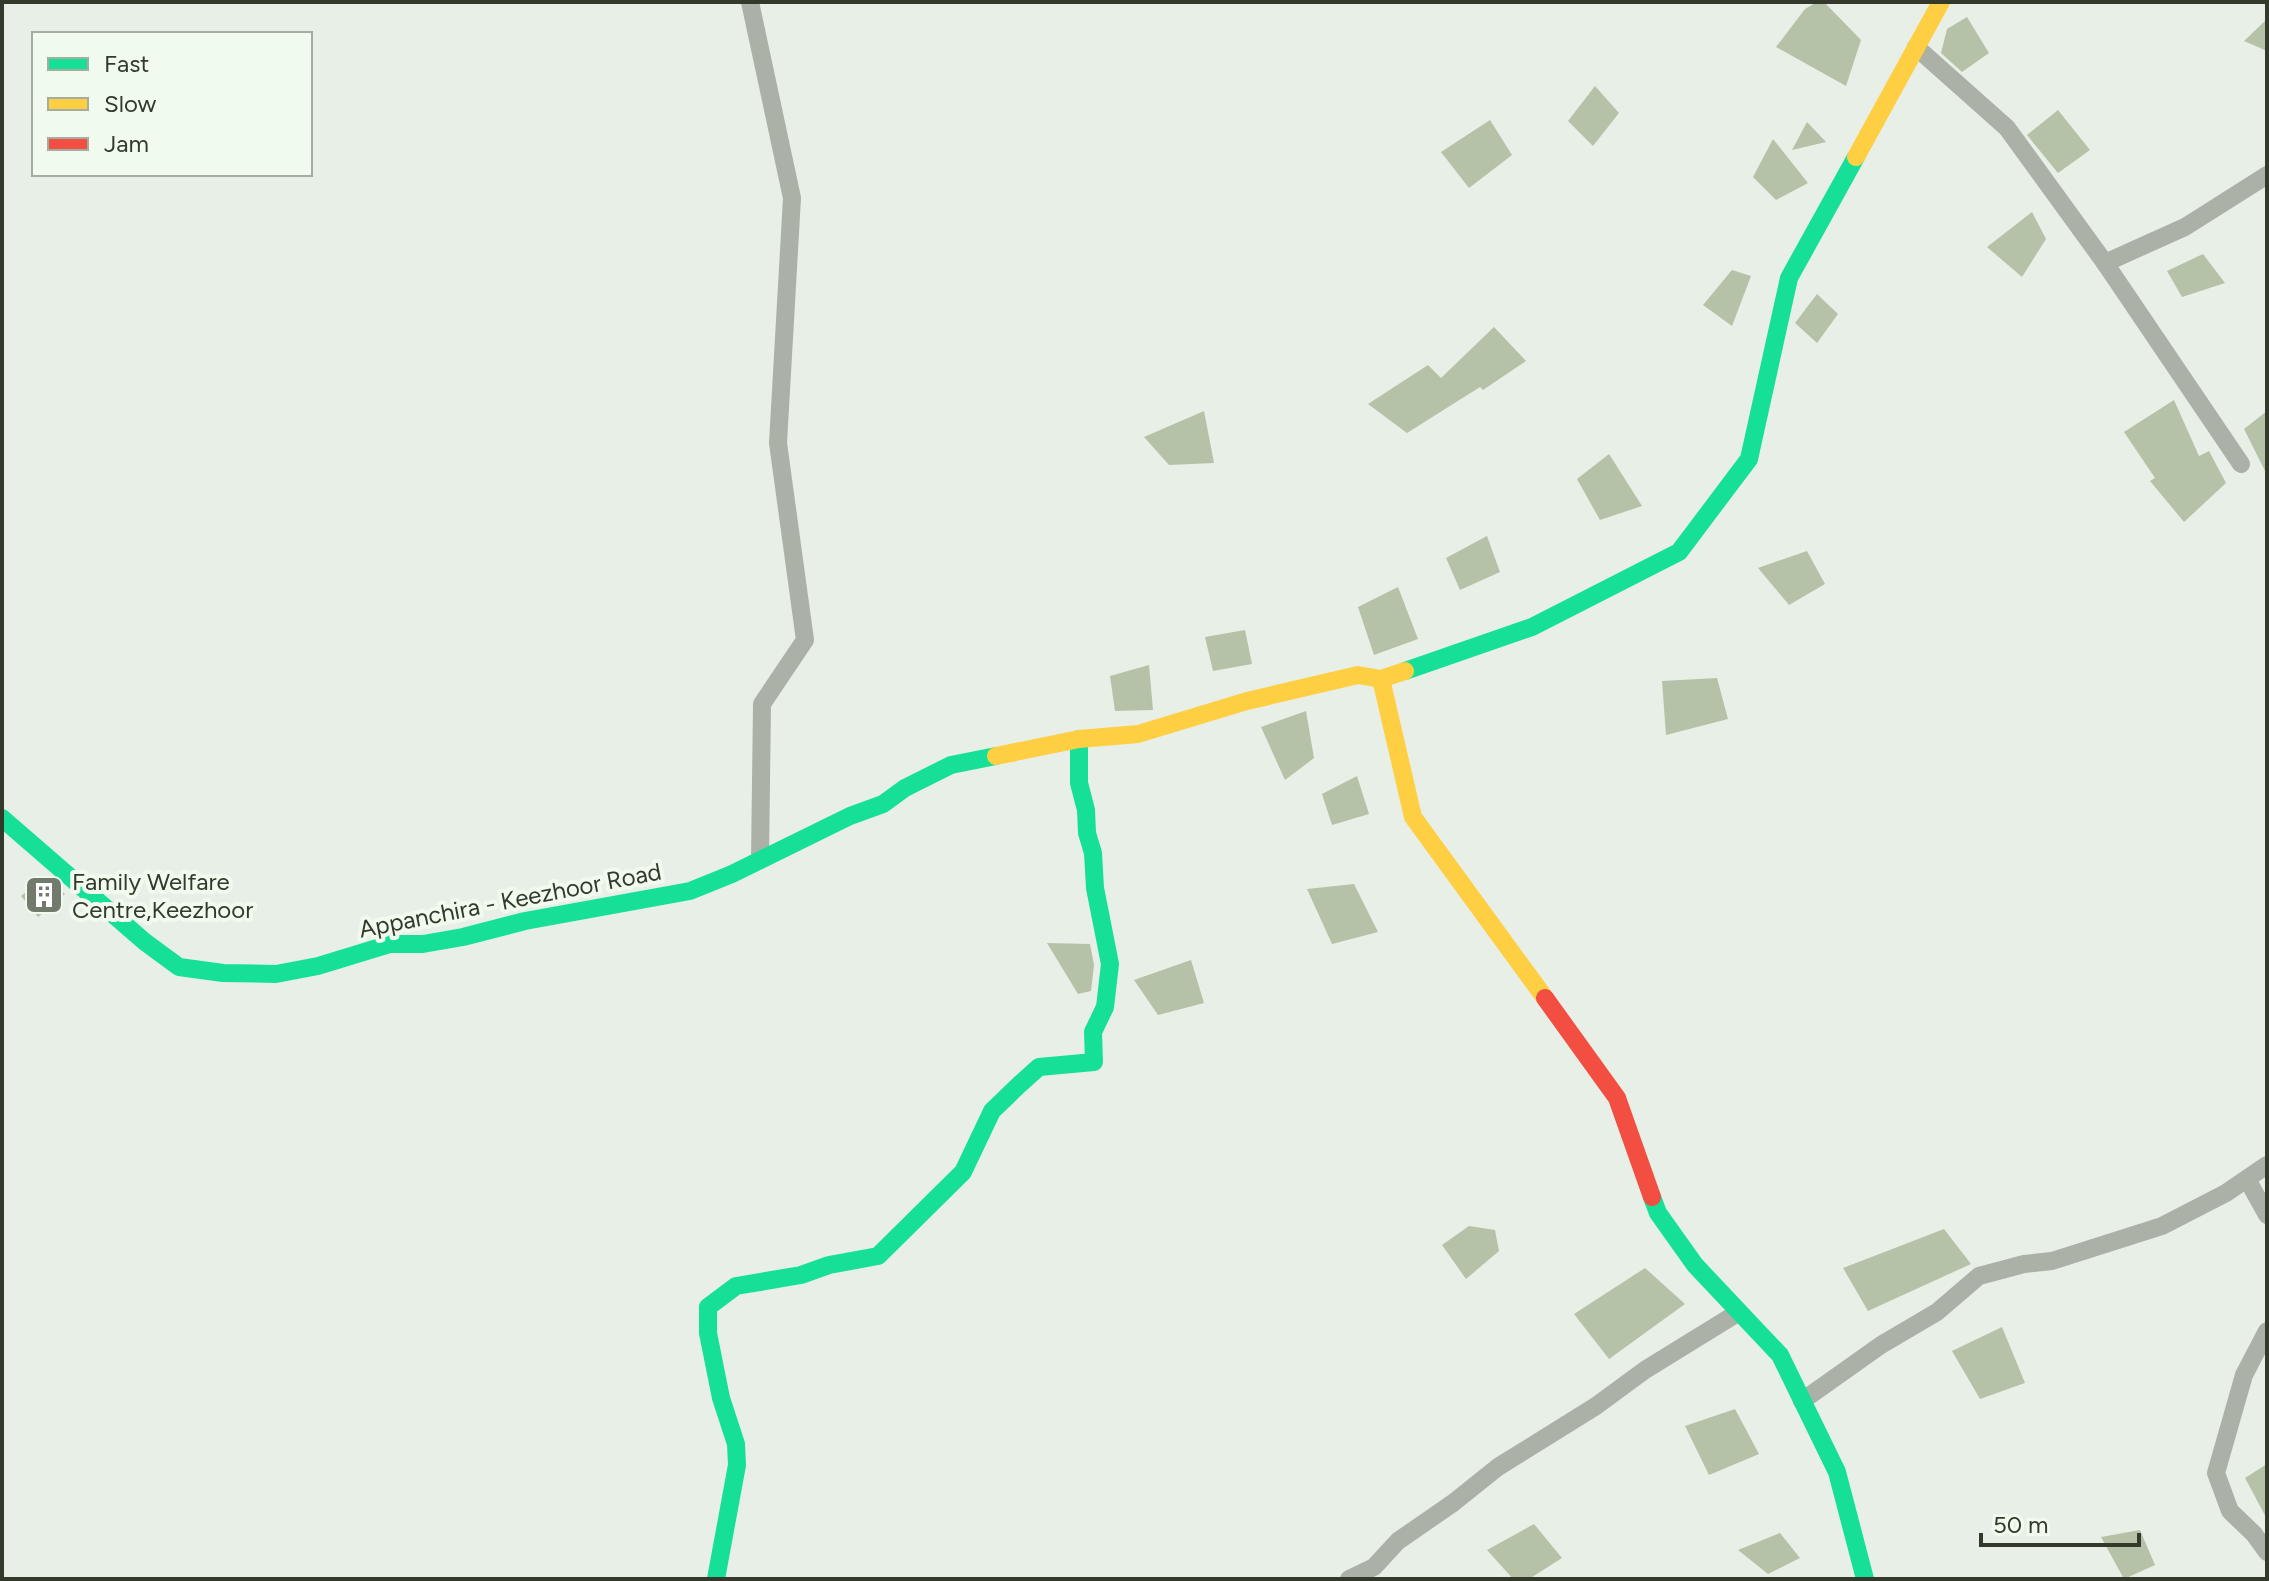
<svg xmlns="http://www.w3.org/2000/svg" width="2269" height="1581" font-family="Figtree,sans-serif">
<rect width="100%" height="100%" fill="#e8efe6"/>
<g fill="#b5c2a8">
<path d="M1817,2h7l37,38 -15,46 -70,-39 29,-38z"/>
<path d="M1967,17l22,36 -27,19 -21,-19 6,-24z"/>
<path d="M2267,19v32l-23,-10z"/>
<path d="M1595,86l24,27 -26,33 -25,-25z"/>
<path d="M2058,110l32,40 -32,23 -31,-38z"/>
<path d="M1490,120l22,35 -43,33 -28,-36z"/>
<path d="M1807,122l19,20 -34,8z"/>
<path d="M1773,139l35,44 -32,17 -23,-23z"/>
<path d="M2032,212l14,27 -24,38 -35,-30z"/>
<path d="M2203,254l22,29 -43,14 -15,-26z"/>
<path d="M1732,270l19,6 -19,50 -29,-21z"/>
<path d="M1817,294l21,20 -21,29 -22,-20z"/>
<path d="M1494,327l32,34 -43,29 -3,-3 -73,46 -39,-29 60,-39 13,13z"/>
<path d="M2174,400l25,56 10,-5 17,32 -42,39 -34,-41 5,-3 -31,-46z"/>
<path d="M1204,411l10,52 -45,2 -25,-28z"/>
<path d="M2267,411v64l-23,-46z"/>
<path d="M1609,454l33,52 -42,14 -23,-41z"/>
<path d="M1487,536l13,36 -40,18 -14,-32z"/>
<path d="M1807,551l18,33 -36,21 -31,-37z"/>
<path d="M1398,587l20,52 -44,16 -16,-48z"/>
<path d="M1245,630l7,34 -39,7 -8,-34z"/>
<path d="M1149,665l4,45 -38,1 -5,-35z"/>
<path d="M1717,678l11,41 -62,16 -4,-54z"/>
<path d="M1306,711l8,47 -29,22 -24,-53z"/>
<path d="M1357,776l12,38 -37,11 -10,-31z"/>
<path d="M45,876l20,18 -27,23 -17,-21z"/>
<path d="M1354,884l24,48 -46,12 -25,-55z"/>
<path d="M1047,943l43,1 4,21 -3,26 -13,3z"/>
<path d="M1191,960l13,43 -46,12 -24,-35z"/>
<path d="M1469,1226l26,4 4,21 -33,28 -24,-34z"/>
<path d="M1944,1229l27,35 -103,47 -25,-43z"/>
<path d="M1645,1268l40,36 -76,55 -35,-45z"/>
<path d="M2002,1327l23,56 -45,16 -28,-48z"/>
<path d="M1735,1409l24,45 -50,21 -24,-49z"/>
<path d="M2267,1464v55l-22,-41z"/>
<path d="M1534,1524l28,34 -33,21h-16l-26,-29z"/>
<path d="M2140,1530l15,35 -31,14 -23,-42z"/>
<path d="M1780,1533l20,25 -32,16 -30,-24z"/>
</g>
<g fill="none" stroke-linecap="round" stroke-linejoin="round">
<g stroke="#abb1a7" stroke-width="18">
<path d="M750,2l42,196 -14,245 27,197 -43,64 -2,156"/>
<path d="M1916,47l91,81 98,135 136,201"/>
<path d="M2105,263l80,-36 82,-52"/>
<path d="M2247,1179l20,36"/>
<path d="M2267,1331l-23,44 -28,98 14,38 24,23 13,18"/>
<path d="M1802,1401l79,-56 56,-33 42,-36 45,-12 28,-3 110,-35 64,-33 41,-28"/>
<path d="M1349,1579l25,-12 24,-26 55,-38 45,-36 98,-61 49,-36 94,-58"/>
</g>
<g stroke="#16e098" stroke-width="18">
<path d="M1405,671l127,-44 147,-75 70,-93 40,-181 67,-121"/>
<path d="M2,818l143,124 34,25 44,6 53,1 42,-8 72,-22h33l40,-7 62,-16 165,-30 42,-17 118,-58 33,-12 22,-16 46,-23 45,-9"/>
<path d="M1652,1197l6,16 37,52 85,90 57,117 28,107"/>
<path d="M716,1579l21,-114 -1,-21 -15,-46 -13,-65v-26l28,-21 65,-11 28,-10 49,-9 85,-84 29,-61 28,-27 19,-17 55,-5 -1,-30 12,-25 5,-43 -15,-76 -2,-35 -6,-20 -1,-23 -7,-27v-44"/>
</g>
<g stroke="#ffcf43" stroke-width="18">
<path d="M1856,157l85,-155"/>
<path d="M1381,679l32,138 132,181"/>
<path d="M996,756l83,-17 59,-5 109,-33 111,-26 23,4 24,-8"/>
</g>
<path stroke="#f24e42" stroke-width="18" d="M1545,998l72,100 35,99"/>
</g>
<defs>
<g id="building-square" transform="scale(2)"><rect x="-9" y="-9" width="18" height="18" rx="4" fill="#72796d" stroke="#f1faef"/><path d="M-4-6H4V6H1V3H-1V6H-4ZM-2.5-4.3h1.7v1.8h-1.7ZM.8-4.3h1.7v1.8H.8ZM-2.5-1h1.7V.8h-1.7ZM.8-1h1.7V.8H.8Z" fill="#fff"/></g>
</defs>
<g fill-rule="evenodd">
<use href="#building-square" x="44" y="895"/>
</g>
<g text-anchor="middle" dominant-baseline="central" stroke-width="8" stroke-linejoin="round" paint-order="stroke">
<g font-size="24" fill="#333a2c" stroke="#f1faef" text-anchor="start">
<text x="72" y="881">Family Welfare<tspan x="72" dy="28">Centre,Keezhoor</tspan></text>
</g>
<g font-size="24" fill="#333a2c" stroke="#f1faef">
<text transform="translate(510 900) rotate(-11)">Appanchira - Keezhoor Road</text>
</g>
</g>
<rect width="2269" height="1581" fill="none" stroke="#333a2c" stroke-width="8"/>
<rect x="32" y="32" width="280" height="144" fill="#f1faef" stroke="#a5ada1" stroke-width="2"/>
<rect x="48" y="58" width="40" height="12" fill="#16e098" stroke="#a5ada1" stroke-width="2"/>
<text x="104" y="72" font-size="24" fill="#333a2c">Fast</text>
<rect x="48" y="98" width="40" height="12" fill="#ffcf43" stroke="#a5ada1" stroke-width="2"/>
<text x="104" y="112" font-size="24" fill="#333a2c">Slow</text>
<rect x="48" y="138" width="40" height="12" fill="#f24e42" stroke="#a5ada1" stroke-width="2"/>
<text x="104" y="152" font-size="24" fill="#333a2c">Jam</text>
<path d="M1981 1533v12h158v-12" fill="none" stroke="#333a2c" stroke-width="4"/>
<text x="1993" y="1533" font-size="24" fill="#333a2c" stroke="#f1faef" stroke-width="6" paint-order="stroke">50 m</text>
</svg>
